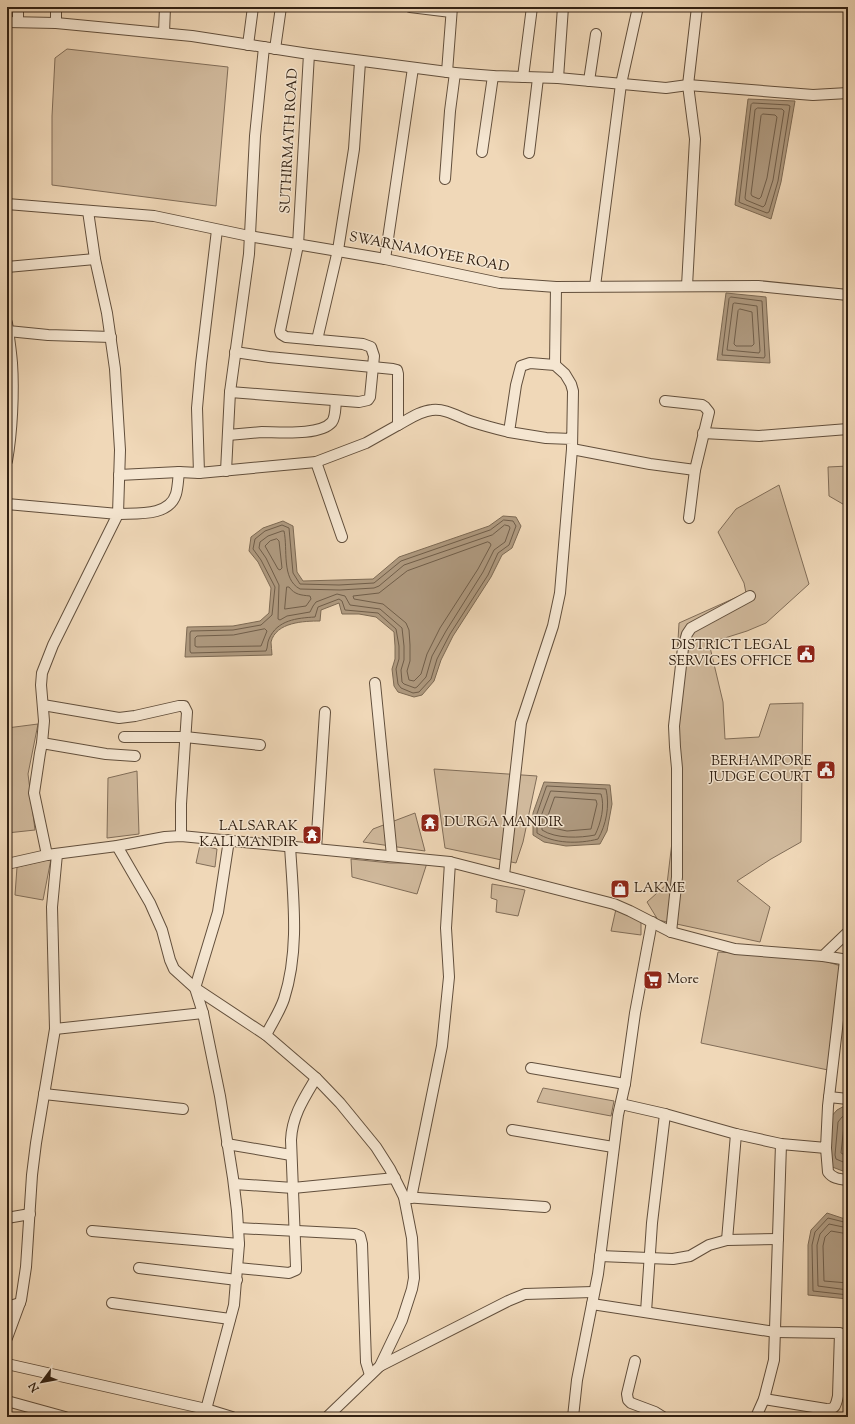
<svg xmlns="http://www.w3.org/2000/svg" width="855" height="1424" font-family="'Sorts Mill Goudy',serif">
<rect width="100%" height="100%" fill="#f0d8b8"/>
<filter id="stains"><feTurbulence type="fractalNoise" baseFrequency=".005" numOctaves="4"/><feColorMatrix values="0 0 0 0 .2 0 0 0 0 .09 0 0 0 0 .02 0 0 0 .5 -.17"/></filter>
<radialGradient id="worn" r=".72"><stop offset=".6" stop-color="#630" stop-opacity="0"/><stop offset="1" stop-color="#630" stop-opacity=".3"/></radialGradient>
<g fill="#d0b99c" stroke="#816d58">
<path d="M67,49l161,18 -12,139 -164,-21v-69l3,-58z"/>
<path d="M848,466v41l-19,-11 -1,-29z"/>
<path d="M779,485l30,99 -43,39 -19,8 -38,12 14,59 2,37 34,-2 11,-33 33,-1 -2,139 -30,17 -34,22 33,26 -10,35 -102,-22 -11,-18 20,-18 8,-67 -3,-73 7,-121 67,-30 -2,-10 -26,-51 18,-23z"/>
<path d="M38,724l-10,50 7,56 -28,3v-105z"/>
<path d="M434,769l103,7 -14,66 -7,21 -71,-15z"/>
<path d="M137,771l2,63 -32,4 1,-60z"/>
<path d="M415,813l10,38 -62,-9 10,-13z"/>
<path d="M200,845l17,4 -2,18 -19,-4z"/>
<path d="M51,859l-8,41 -28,-5 2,-28z"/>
<path d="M351,859l39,4h37l-10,31 -65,-17z"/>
<path d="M492,884l33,6 -7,26 -22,-4 1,-12 -6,-2z"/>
<path d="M616,909l25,6v20l-30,-4z"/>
<path d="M718,952l93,5 30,9 -13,104 -127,-27z"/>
<path d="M543,1088l71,13 -3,15 -74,-14z"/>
</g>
<g fill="#af9a80" stroke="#7d6a54">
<path d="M748,99l47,2 -14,81 -10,37 -36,-14z"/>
<path d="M726,293l40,4 4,66 -53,-3z"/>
<path d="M503,516l13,1 5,9 -9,22 -10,7 -11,22 -38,59 -12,24 -7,21 -12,14 -8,2 -16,-5 -4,-6 -2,-17 3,-10v-13l-1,-14 -18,-15 -17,-3h-17l-3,-11 -18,7 -1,11c-16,0 -44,1 -49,21 0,4 1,9 1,13l-87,2 2,-30 46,-1 27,-5 9,-8 2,-25 -13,-26 -9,-11 2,-14 12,-9 20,-7 10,5 4,46 6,9 70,-2 26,-22 90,-31z"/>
<path d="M544,782l66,3 2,19 -5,27 -7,13 -34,2 -22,-4 -11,-7v-22z"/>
<path d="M848,1104v69l-21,-8 3,-47 7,-8z"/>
<path d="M827,1213l21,7v79l-40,-4v-50l3,-15z"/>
</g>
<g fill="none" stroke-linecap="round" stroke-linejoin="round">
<g stroke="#705e4a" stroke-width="1">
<path d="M753,103l35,2 2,1 -12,75 -9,31 -2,1 -26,-10 -2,-1 12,-97z"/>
<path d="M758,108l24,1 2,2 -11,69 -8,25 -2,2 -17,-7 -1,-2 10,-88z"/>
<path d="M763,114l12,1 2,2 -10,61 -6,19 -2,2 -7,-3 -1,-2 10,-78z"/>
<path d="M731,297l31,4 3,55 -1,2 -42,-3 7,-56z"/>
<path d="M735,303l22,3 3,45 -1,2 -32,-3 6,-46z"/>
<path d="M740,309l12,3 2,32 -2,2h-16l-2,-2 4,-33z"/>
<path d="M504,520l9,1 3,5 -7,19 -11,8 -10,22 -38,59 -13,25 -6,20 -12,13 -6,1 -12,-5 -3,-4 -2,-15 3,-10v-13l-3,-17 -18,-16 -33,-3 -3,-9 -3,-2 -21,8 -3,10c-18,1 -38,3 -46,22 -2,4 -1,8 -3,12l-75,2 -1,-2v-18l1,-2 42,-1 28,-5 11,-10 3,-28 -14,-27 -8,-11 2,-10 10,-8 17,-6 7,3 4,45 7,11 39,1 35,-2 27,-22 89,-31z"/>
<path d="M505,525l4,1 1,2 -5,14 -11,8 -11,22 -37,59 -14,25 -6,21 -9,10 -2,1 -11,-4 -2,-2 -1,-12 3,-10v-14l-2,-18 -22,-19 -30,-4 -5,-9 -8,-2 -21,8 -3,4 -3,6 -23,4 -7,4 -2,-1 1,-34 -13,-27 -7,-10 1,-6 8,-6 14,-5h2c4,18 -3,48 16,58l40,1 34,-2 5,-2 25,-21 88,-30z"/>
<path d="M277,539l2,2 3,27 -2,2 -2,-1 -13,-23 5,-5z"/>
<path d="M488,542l2,1 1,2 -13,24 -38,59 -13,26 -6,20 -7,7 -5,-1 -2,-9 3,-10v-16l-1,-15 -3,-7 -23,-19 -29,-5 -1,-3 26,-3 28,-22z"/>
<path d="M287,587h2c6,8 12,8 21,9l1,3 -5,7 -21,3z"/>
<path d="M265,629l2,2 -6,15 -64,1 -2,-1v-8l2,-2 36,-1z"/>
<path d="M547,786l59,3c4,17 0,36 -8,50 -19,5 -44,5 -61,-6v-19z"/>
<path d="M551,791l50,3c4,12 0,29 -6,41 -15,3 -39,4 -53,-5v-16z"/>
<path d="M555,797l41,3 1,4 -6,25 -24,2 -19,-4v-11z"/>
<path d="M848,1114l-6,3 -4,5 -3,33 1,4 12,5"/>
<path d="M848,1121l-4,4 -3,28 7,4"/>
<path d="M848,1223l-20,-5 -13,14 -3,13 1,46 35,4"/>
<path d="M848,1228l-19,-4 -9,10 -3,11 1,41 30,4"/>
<path d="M848,1234l-17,-3 -6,6 -2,9 1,35 24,2"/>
</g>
<g stroke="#624f3c" stroke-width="12">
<g id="minor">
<path d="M56,7v16"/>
<path d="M410,7l41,5"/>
<path d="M7,22l49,1 136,13 117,18 -11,191 -18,86 1,3 5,3 77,7 8,3 3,9 -4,41 -2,3 -9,2 -129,-10"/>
<path d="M18,22v-15"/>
<path d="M164,33l1,-26"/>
<path d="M248,45l5,-38"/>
<path d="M275,49l6,-42"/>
<path d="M309,54l146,19 38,3 65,2 108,10 22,-3 125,10 35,-2"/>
<path d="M447,72l5,-65"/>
<path d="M523,77l9,-70"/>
<path d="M558,78l5,-71"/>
<path d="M589,81l7,-47"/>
<path d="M482,152l11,-76"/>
<path d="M529,153l9,-75"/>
<path d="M445,179l5,-68 5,-38"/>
<path d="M7,204l147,12 95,20 136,23 115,24 56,4 202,-1 90,9"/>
<path d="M88,211l7,48 12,54 8,56 5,81 -2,64c18,-1 51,3 58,-20 2,-7 2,-15 3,-22"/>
<path d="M385,259l28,-191"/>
<path d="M7,267l88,-8"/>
<path d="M595,286l26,-202 17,-77"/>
<path d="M687,286l8,-147 -7,-54 9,-78"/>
<path d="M7,323c2,14 4,27 5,40 2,30 0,69 -5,98"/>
<path d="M8,331l40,4 63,2"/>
<path d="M317,340l21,-90 16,-101 6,-87"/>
<path d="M555,365l1,-78"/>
<path d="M665,401l37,4 3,2 4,5 -14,58 -6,48"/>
<path d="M398,425c11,-6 22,-14 34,-15 14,-2 28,8 41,12 12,4 24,7 36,10"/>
<path d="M703,433l56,3 89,-7"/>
<path d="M228,435c11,-1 23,-2 34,-3 17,0 58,4 70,-10 4,-6 3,-14 4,-21"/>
<path d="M572,449l78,15 45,6"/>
<path d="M316,462l26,75"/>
<path d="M226,471l4,-79 19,-138 6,-118 9,-89"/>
<path d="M199,473l-2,-65 4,-44 16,-134"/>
<path d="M119,475l60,-3 20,1 117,-11 50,-19 32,-18v-51l-1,-4 -4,-1 -124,-12 -34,-5"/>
<path d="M7,504l111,10 -65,131 -11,28 -1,12 3,36 -2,22 -2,10 -6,40 13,62"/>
<path d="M375,683l17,173"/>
<path d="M43,705l76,13 16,-2 44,-10h5l3,6 -6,92v32"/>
<path d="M124,737h61l75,8"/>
<path d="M42,743l64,11 29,2"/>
<path d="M229,840l-11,72 -23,76 71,47 50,43 24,25 36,44 14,22 14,28 8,41 2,40 -2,11 -10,31 -22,46 -53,51"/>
<path d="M117,846l33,57 12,27 8,30 4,9 21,19 8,25 17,83 13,82 4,33 2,33 -5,61 -30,112"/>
<path d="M316,849l9,-137"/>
<path d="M7,864l40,-9 70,-9 48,-9 16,-1 269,26 164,42 16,7 41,21 64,17 88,7 25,4"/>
<path d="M504,875l17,-152 32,-97 7,-33 12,-144 1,-58 -2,-7 -6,-10 -10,-9 -25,-2 -9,3 -5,19 -7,47 37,6 26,1"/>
<path d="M671,932l6,-55v-109l-2,-21 -1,-21 9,-78 4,-14 4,-6 59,-32"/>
<path d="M823,956l25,-24"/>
<path d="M55,1029l148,-16"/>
<path d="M266,1035c6,-12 14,-24 18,-36 16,-50 9,-102 6,-153"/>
<path d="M531,1068l94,16"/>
<path d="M44,1094l139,15"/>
<path d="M829,1097l19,2"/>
<path d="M621,1104l44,10 71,20 45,10 45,4 2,-42 17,-146"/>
<path d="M512,1130l101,17"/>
<path d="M227,1144l64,11"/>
<path d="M826,1148l2,24c5,7 12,7 20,8"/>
<path d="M234,1184l59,4 102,-10"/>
<path d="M404,1197l141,10"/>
<path d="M411,1198l31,-152 7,-69 -3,-49 4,-66"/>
<path d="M7,1218l23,-4"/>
<path d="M238,1228l117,6 5,2 2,8 4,118 4,13"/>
<path d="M92,1231l147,13"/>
<path d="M727,1240l9,-106"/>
<path d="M600,1256l73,3 17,-3 19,-11 18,-5 51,-1"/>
<path d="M139,1268l98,12"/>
<path d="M238,1268l51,5 7,-3v-3l-5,-127c1,-24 13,-42 25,-62"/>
<path d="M112,1303l118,16"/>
<path d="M592,1304l183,28 65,1 -2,63c-2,9 -3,14 -12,13l-62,-10"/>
<path d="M7,1307l13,-4"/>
<path d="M646,1312l6,-89 13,-109"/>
<path d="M7,1338l14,-38 5,-33 6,-92 4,-32 19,-114 -3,-122 5,-53"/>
<path d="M635,1361l-8,33 1,6 3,3 24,9 8,5"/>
<path d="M7,1364l199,45 26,8"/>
<path d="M380,1366l128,-65 17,-7 68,-2"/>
<path d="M7,1401l58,16"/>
<path d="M573,1417l4,-37 21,-106 20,-159 7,-31 10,-71 17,-91"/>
<path d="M756,1417l8,-18 10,-39 7,-216"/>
</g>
</g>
<use href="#minor" stroke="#f5e6d1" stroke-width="10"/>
</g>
<defs>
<g id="civic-square" transform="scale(1)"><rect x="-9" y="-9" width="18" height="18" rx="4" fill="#8f2418" stroke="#f5e6d1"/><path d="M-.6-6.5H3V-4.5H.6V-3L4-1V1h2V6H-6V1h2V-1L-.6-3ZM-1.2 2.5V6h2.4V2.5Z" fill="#fff"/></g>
<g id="temple-square" transform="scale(1)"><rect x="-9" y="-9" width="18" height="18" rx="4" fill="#8f2418" stroke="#f5e6d1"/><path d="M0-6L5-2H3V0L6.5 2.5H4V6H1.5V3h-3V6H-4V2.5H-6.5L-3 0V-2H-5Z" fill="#fff"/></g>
<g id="shop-square" transform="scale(1)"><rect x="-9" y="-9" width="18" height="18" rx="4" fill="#8f2418" stroke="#f5e6d1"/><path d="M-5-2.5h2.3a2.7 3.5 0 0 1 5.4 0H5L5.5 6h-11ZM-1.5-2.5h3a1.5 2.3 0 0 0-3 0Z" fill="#fff"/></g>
<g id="supermarket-square" transform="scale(1)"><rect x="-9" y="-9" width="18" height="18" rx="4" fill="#8f2418" stroke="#f5e6d1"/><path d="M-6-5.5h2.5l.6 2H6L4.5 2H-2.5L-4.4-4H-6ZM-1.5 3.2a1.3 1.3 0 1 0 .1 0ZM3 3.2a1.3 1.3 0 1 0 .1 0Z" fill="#fff"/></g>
</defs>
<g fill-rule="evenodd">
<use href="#civic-square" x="806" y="654"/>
<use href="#civic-square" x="826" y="770"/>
<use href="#temple-square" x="430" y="823"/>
<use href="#temple-square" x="312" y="835"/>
<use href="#shop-square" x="620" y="889"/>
<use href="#supermarket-square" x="653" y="980"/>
</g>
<g text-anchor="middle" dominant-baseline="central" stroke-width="3" stroke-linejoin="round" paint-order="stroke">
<g font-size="14" fill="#322113" stroke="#f5e6d1">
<text transform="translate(290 141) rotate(-87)">SUTHIRMATH ROAD</text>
<text transform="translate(429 253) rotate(11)">SWARNAMOYEE ROAD</text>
</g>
<g font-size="14" fill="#322113" stroke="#f5e6d1" text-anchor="end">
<text x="792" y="646">DISTRICT LEGAL<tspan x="792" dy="16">SERVICES OFFICE</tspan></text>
<text x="812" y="762">BERHAMPORE<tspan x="812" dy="16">JUDGE COURT</tspan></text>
<text x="444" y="823" text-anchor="start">DURGA MANDIR</text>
<text x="298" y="827">LALSARAK<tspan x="298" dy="16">KALI MANDIR</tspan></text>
<text x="634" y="889" text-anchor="start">LAKME</text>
<text x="667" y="980" text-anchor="start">More</text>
</g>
</g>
<rect width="855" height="1424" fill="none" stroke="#f0d8b8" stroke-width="24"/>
<rect x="8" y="8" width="839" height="1408" fill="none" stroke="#322113" stroke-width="2"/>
<rect x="12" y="12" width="831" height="1400" fill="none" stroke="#322113"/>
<g transform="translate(42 1382) rotate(238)" stroke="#f5e6d1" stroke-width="3" paint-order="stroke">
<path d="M0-3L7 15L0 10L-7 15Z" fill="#322113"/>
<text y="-6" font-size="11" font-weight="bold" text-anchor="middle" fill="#322113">N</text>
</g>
<rect width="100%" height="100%" filter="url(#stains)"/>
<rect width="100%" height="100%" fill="url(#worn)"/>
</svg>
